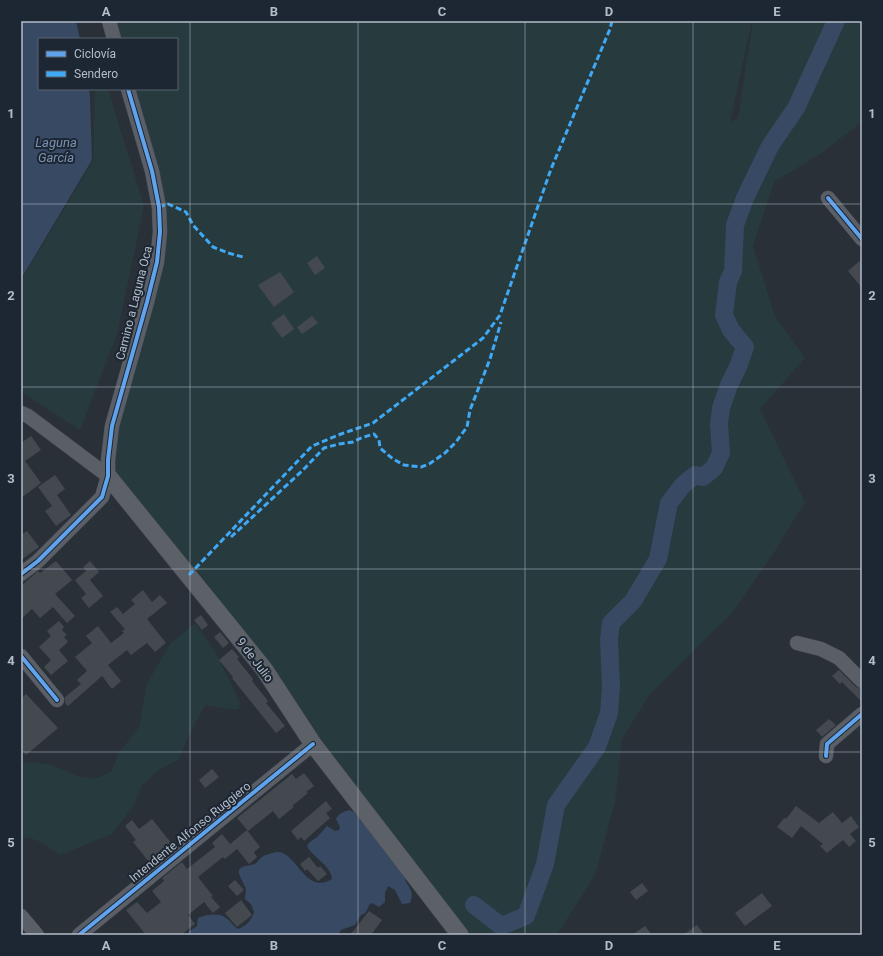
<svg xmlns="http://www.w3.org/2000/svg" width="883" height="956" font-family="Roboto,sans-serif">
<rect width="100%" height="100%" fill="#2a3038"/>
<g fill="#273a3e">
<path d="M109,21h643l-22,101 8,-4 15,-97h96l3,2 2,-2h8v101l-45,34 -43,26 -21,64 22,70 30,42 -45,51 45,93 -30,49 -43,62 -82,81 -28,45 -7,63 -20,73 -38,60h-96l-146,-198 -110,-157 -10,-11 -6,6 -81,-99 52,-244 -32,-143h49v-50h-63z"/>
<path d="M95,89h13l36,117 -27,128 -37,96 -59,-38v-111l72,-120z"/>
<path d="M195,623l21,30 24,49 -1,7h-10l-24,-4 -14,26 -13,29 -18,9 -18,16 -8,20 -22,29 -52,21c-12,-8 -24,-19 -39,-17v-75c12,-2 26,0 38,5 12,5 22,12 36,10 6,0 12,-5 17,-7l6,-17 21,-27 8,-43 10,-18 14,-23z"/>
</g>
<g fill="#384963">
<path d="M21,21h55l4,18h-41v50h50l1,8 2,63 -71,119z"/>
<path d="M349,810l8,3 33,39c2,15 11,14 15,24 1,2 0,4 1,6 5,8 8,11 4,21l-8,1 -7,-14 -7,-4 -3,7v9l-6,5 -7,-4 -2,1c-4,5 -2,9 -9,11l-6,10 -14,5 -3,5h-150v-3l9,-6 1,-8c8,-3 20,-6 28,0 5,3 7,8 12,11 8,-3 14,-9 16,-17l-3,-8 -6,-5 1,-10 -7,-15v-4c4,-6 9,-3 16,-6 3,-2 4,-5 7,-7 3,-2 10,-4 14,-5 21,-2 28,44 56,27 -1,-14 -19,-21 -25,-33 3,-6 9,-7 13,-12 3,-3 4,-5 7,-8l8,5 4,-1 1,-3 -4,-8c3,-6 7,-7 13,-9z"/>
</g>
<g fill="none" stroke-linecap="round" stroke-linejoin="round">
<path stroke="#384963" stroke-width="18" d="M474,905l27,21 25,-10 19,-52 11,-59 41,-58 12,-34 2,-27 -2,-47 2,-16 22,-22 25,-42 11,-56 14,-18 12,-10 8,2 11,-9 7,-15 -2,-29 2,-16 8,-23 9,-18 7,-20 -14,-17 -7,-15 4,-33 5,-11 2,-46 10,-27 25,-52 26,-38 40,-87"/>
</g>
<g fill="#444950">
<path d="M317,256l8,12 -10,7 -8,-12z"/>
<path d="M862,259v29l-14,-17z"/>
<path d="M280,272l14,20 -20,15 -16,-22z"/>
<path d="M284,314l10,15 -12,9 -11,-15z"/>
<path d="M312,316l6,7 -16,11 -5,-7z"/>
<path d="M31,436l10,14 -16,11 16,22 -20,15v-55z"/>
<path d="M55,475l10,14 -8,6 14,20 -15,11 -11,-15 7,-5 -14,-19z"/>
<path d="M27,531l12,16 -18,13v-25z"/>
<path d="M56,561l16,19 -17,14 20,22 -8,7 -14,-16 -13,11 -8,-9 -11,10v-33l17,-15 2,2z"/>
<path d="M90,561l9,11 -9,8 13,16 -14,12 -8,-10 5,-4 -11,-14 11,-9 -3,-4z"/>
<path d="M143,590l9,12 8,-7 7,8 -20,16 19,24 -11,9 -8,-9 -16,12 -4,-5 -19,15 13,16 -9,8 -10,-13 -34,30 -3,-3v-6l16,-13 -4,-4 10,-9 -12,-14 17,-14 -6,-7 12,-10 13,17 13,-10 -2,-2 3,-2 -15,-17 7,-5 6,7 12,-10 -4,-4z"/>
<path d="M201,615l7,10 -6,5 -8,-10z"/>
<path d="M59,621l5,6 -2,3 5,5 -3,2 4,5 -9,8 9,11 -17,14 -7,-8 7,-7 -12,-13 12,-11 -4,-5z"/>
<path d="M220,632l9,11 -6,5 -9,-11z"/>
<path d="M232,649l7,8 -2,2 16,20 -1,2 16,20 -2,2 19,23 -9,7 -44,-55 1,-1 -14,-17z"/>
<path d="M839,670l17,17 6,2v13l-20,-20 -2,2 -8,-8z"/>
<path d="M26,694l32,34 -32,27 -5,-6v-50z"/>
<path d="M829,719l7,6 -14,12 -6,-7z"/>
<path d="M212,769l7,8 -14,11 -6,-8z"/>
<path d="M304,773l10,13 -8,6 2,1 -16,13 2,1 -15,12 -6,-8 -25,20 -11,-13 55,-44 4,5z"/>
<path d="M326,801l6,8 -6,4 4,5 -26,23 -3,-4 -3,3 -7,-9z"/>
<path d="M796,806l23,17 14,-11 9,11 9,-7 8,11 -9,7 6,7 -7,6 -6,-7 -16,13 -7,-7 3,-2 -22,-18 -9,12 -15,-11 7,-9 2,1z"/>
<path d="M152,819l20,25 -23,18 -16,-20 3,-2 -11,-14 7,-6 7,9z"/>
<path d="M247,830l13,17 -6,5 3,5 -8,7 -12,-15 -12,10 -2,-2 -25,20 15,19 -2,1 9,10 -7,6 -9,-11 -16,13 7,9 -14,11h-35l-20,-25 11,-8 10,11 14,-11 -9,-11 12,-10 -2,-3 20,-16 5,7 28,-22 -3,-4 10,-9 8,10z"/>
<path d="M309,857l9,11 2,-2 7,8 -9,7 -11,-12 -2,2 -5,-7z"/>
<path d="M235,880l9,10 -7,6 -9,-10z"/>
<path d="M642,883l6,8 -12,9 -6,-8z"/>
<path d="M762,893l10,13 -27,20 -10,-13z"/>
<path d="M241,900l11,15 -15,12 -12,-14z"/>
<path d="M369,911l13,9 -11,15h-21z"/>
<path d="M697,925l7,10h-21z"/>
<path d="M645,926l7,9h-20z"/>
</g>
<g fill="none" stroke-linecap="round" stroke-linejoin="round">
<g stroke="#484c53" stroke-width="15">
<g id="minor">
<path d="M109,21l5,18"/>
<path d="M828,198l34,41"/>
<path d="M21,413l7,3 80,60"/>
<path d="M21,574l17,-13 64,-64 6,-21v-16l4,-34 35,-124 10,-40 3,-30 -1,-25 -7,-36 -24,-82"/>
<path d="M797,643l24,6 18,9 23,23"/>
<path d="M21,656l36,44"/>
<path d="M826,756l1,-12 35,-30"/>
<path d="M21,916l16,19"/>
<path d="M79,935l234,-191"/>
</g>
</g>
<g stroke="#484c55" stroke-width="18">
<path id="major" d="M108,476l156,193 49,75 147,191"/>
</g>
<use href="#minor" stroke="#5a5e66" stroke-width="14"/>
<use href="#major" stroke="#5c6168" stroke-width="17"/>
<g stroke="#3fa9f5" stroke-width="3" stroke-dasharray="6 3" stroke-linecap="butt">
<path d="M159,207l9,-3 18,8 7,13 20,22 15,6 15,4"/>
<path d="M231,537l72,-67 21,-22 15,-4 14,-2 8,-4 13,-4 5,6 1,8 13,11 11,6 17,2 8,-3 16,-11 11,-11 11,-15 3,-17 20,-51 11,-37"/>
<path d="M189,575l123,-129 29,-12 32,-11 110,-85 17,-23 51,-146 59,-140 2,-8"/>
</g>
<g stroke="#1d2633" stroke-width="6">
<g id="cycleway">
<path d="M828,198l34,41"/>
<path d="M21,574l17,-13 64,-64 6,-21v-16l4,-34 35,-124 10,-40 3,-30 -1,-25 -7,-36 -24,-82"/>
<path d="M21,656l36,44"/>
<path d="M826,756l1,-12 35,-30"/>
<path d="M79,935l234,-191"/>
</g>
</g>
<use href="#cycleway" stroke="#60a3ed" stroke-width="4"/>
</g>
<path fill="none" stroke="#b4bcc9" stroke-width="1" stroke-opacity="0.55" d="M190,21v914M358,21v914M525,21v914M693,21v914M21,204h841M21,387h841M21,569h841M21,752h841"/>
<g text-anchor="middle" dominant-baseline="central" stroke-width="4" stroke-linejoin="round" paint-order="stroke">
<g font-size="12" fill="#b4bcc9" stroke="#1d2633">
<text transform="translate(134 303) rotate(-76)">Camino a Laguna Oca</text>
<text transform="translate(255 660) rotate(53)">9 de Julio</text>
<text transform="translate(190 832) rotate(-39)">Intendente Alfonso Ruggiero</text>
</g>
<g font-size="13" font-style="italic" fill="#7c92b1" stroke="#1d2633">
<text x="56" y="142">Laguna<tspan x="56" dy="15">García</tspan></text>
</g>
</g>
<rect width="883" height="956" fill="none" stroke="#1d2633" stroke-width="44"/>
<rect x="38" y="38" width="140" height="52" fill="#1d2633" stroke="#59626f"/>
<rect x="46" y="51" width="20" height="6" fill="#60a3ed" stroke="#59626f"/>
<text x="74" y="58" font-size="12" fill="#b4bcc9">Ciclovía</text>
<rect x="46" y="71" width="20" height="6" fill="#3fa9f5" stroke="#59626f"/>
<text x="74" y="78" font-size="12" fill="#b4bcc9">Sendero</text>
<rect x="22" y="22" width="839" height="912" fill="none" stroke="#b4bcc9" stroke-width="1.5"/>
<g font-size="13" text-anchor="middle" font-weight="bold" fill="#b4bcc9">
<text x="106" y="16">A</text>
<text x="274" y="16">B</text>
<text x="442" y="16">C</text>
<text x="609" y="16">D</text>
<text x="777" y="16">E</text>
<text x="11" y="118">1</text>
<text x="872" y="118">1</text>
<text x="11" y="300">2</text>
<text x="872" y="300">2</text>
<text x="11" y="483">3</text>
<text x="872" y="483">3</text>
<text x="11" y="665">4</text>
<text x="872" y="665">4</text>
<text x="11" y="847">5</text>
<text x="872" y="847">5</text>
<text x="106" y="950">A</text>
<text x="274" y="950">B</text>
<text x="442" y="950">C</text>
<text x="609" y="950">D</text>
<text x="777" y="950">E</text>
</g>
</svg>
